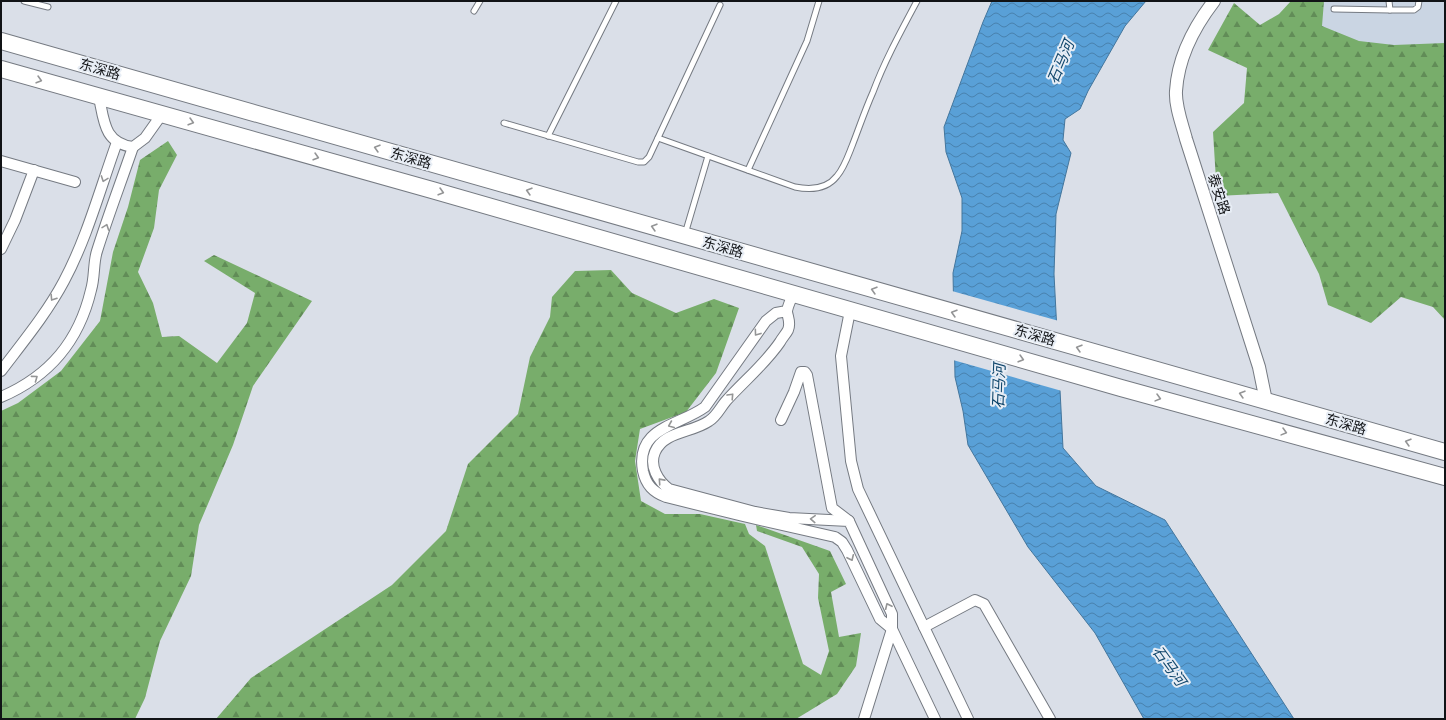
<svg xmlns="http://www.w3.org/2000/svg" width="1446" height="720" font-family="Roboto,'Noto Sans SC',sans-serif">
<defs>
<pattern id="forest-firs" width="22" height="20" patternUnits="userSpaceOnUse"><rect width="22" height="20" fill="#78ad6b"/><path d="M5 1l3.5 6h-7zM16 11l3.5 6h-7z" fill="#618c57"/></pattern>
<pattern id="water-waves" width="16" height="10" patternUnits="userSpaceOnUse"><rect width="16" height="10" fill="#59a0d7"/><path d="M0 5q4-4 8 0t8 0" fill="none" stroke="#4881ad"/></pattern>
</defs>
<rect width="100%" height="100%" fill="#dadfe8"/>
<path fill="#cad5e3" d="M1307,1h138v45l-69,4 -83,-28z"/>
<g fill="url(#forest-firs)">
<path d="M1291,1h33l-2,25 37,15 35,4 51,-2v277l-12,-13 -32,-10 -30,26 -43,-18 -9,-31 -41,-81 -61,3 -4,-64 31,-29 3,-35 -39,-18 26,-47 26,22 19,-11z"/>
<path d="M168,141l9,14 -18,35 -5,38 -16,44 15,31 9,34 17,-1 38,27 30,-40 8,-30 -51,-32 10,-6 98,46 -59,85 -20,59 -34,80 -8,51 -31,65 -15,57 -10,21h-134v-308l17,-8 43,-32 39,-50 13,-69 15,-45 12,-47z"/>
<path d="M611,270l21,23 44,20 38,-14 25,9 -23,65 -30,39 -46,17 -5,32 6,40 24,13h35l45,10 4,10 16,12 38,118 18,11 8,-24 -11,-53 1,-24 -17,-27 -45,-16 -1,-6 74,26 16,33 -15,8 8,45 22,-4 -5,33 -19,28 -41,25h-580l35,-41 141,-93 54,-54 22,-67 50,-50 12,-57 20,-40 2,-20 23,-26z"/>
</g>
<path fill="url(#water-waves)" stroke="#43769d" d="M992,1h154l-21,25 -37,65 -8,18 -15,10 -2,21 8,13 -15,61 -2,60 9,174 33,38 69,34 129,199h-150l-49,-86 -67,-86 -60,-102 -5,-34 -8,-34 -2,-104 9,-42v-33l-16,-46 -2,-25 39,-105z"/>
<path fill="#dadfe8" d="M952,291l107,30 3,70 -109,-31z"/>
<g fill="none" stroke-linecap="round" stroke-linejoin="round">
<g stroke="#757a82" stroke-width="7">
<g id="service">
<path d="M24,1l24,6"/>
<path d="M1389,1l1,9h24l4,-3 1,-6"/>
<path d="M1334,9l56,1"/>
<path d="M474,11l6,-10"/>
<path d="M504,123l134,39h6l5,-5 71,-152"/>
<path d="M548,136l68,-135"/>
<path d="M658,138l137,49c15,3 32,2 42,-11 7,-8 11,-20 15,-30 7,-18 13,-36 21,-54 12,-32 28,-61 44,-91"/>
<path d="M748,170l59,-129 12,-40"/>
<path d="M685,234l23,-78"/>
</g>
</g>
<g stroke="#757a82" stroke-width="12">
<g id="minor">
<path d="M99,97c5,24 5,46 34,50l12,-9 17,-24"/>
<path d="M1,161l74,21"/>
<path d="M1,249l14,-29 19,-50"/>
<path d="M787,311l-11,2 -10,8 -61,86c-26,19 -70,20 -62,64 3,14 10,21 23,26l77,19 92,21 7,5 5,8 33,69 12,10v-15l-43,-93 -60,-3 -34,-6 -86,-23c-11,-8 -20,-23 -14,-37 9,-21 37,-19 54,-31 8,-5 11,-13 17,-20 18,-20 39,-37 54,-59 2,-4 6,-8 8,-12 3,-7 0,-12 -1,-18 0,-5 4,-12 6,-18"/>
<path d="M850,311l-9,45 10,105 7,28 110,230"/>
<path d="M1,371c22,-29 46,-58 63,-90 23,-43 36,-92 53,-139"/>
<path d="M1,397c49,-21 78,-56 90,-107 4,-13 2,-27 6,-39 11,-35 24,-69 36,-104"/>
<path d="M781,420l13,-28 7,-20h4l2,3 25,133 17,13"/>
<path d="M924,627l51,-27 9,4 66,115"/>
<path d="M892,629l43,90"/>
<path d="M864,719l28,-90"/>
</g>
</g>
<g stroke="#757a82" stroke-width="14">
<path id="tertiary" d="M1214,1c-20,26 -36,56 -38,90 -1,15 6,33 10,48l73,228 7,34"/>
</g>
<g stroke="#757a82" stroke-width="18">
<g id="trunk">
<path d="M1,41l1444,411"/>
<path d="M1,69l431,121 689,198 324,89"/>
</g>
</g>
<use href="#service" stroke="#fff" stroke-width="5"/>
<use href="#minor" stroke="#fff" stroke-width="10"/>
<use href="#tertiary" stroke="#fff" stroke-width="12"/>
<use href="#trunk" stroke="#fff" stroke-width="16"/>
</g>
<defs><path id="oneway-chevron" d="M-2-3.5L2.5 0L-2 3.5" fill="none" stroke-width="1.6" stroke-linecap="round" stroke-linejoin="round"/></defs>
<g stroke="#949596">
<use href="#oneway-chevron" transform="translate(39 80) rotate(16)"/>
<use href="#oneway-chevron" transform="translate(191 122) rotate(16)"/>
<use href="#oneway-chevron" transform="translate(377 148) rotate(-164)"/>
<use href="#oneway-chevron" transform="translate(316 157) rotate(16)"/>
<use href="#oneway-chevron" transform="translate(104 179) rotate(110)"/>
<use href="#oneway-chevron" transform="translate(529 191) rotate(-164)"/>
<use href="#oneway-chevron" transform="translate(441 192) rotate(16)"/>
<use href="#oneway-chevron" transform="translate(106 227) rotate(-70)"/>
<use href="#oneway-chevron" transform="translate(654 227) rotate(-164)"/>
<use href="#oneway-chevron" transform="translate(874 290) rotate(-164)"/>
<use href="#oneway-chevron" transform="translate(53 298) rotate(123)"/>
<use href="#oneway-chevron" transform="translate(954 313) rotate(-164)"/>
<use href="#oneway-chevron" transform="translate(757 333) rotate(126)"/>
<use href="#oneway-chevron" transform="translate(1079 348) rotate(-164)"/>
<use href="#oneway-chevron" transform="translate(1021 359) rotate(16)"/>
<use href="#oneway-chevron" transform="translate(35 378) rotate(-36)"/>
<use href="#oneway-chevron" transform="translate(1242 394) rotate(-164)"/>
<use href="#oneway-chevron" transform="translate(731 396) rotate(-47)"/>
<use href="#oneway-chevron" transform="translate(1158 398) rotate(15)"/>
<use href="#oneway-chevron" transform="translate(671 425) rotate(157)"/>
<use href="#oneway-chevron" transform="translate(1284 432) rotate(15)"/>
<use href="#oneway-chevron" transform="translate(1408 442) rotate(-164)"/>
<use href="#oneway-chevron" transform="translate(661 481) rotate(-132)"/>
<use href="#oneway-chevron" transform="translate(813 519) rotate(-177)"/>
<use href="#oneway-chevron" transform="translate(851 558) rotate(65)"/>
<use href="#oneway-chevron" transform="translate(888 606) rotate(-115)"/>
</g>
<g text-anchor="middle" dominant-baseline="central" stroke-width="4" stroke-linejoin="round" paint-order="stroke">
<g font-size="14" fill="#111316" stroke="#e7edf5">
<text transform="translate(100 69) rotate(16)">东深路</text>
<text transform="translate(411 158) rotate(16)">东深路</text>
<text transform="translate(1219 194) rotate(72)">泰安路</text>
<text transform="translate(723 247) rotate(16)">东深路</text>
<text transform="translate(1035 335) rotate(16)">东深路</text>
<text transform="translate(1346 424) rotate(16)">东深路</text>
</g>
<g font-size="15" font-style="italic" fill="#11476c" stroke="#e7edf5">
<text transform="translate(1061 62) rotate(-67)">石马河</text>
<text transform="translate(999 386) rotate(-88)">石马河</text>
<text transform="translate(1169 666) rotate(54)">石马河</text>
</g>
</g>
<rect width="1446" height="720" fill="none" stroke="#111316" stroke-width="4"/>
</svg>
